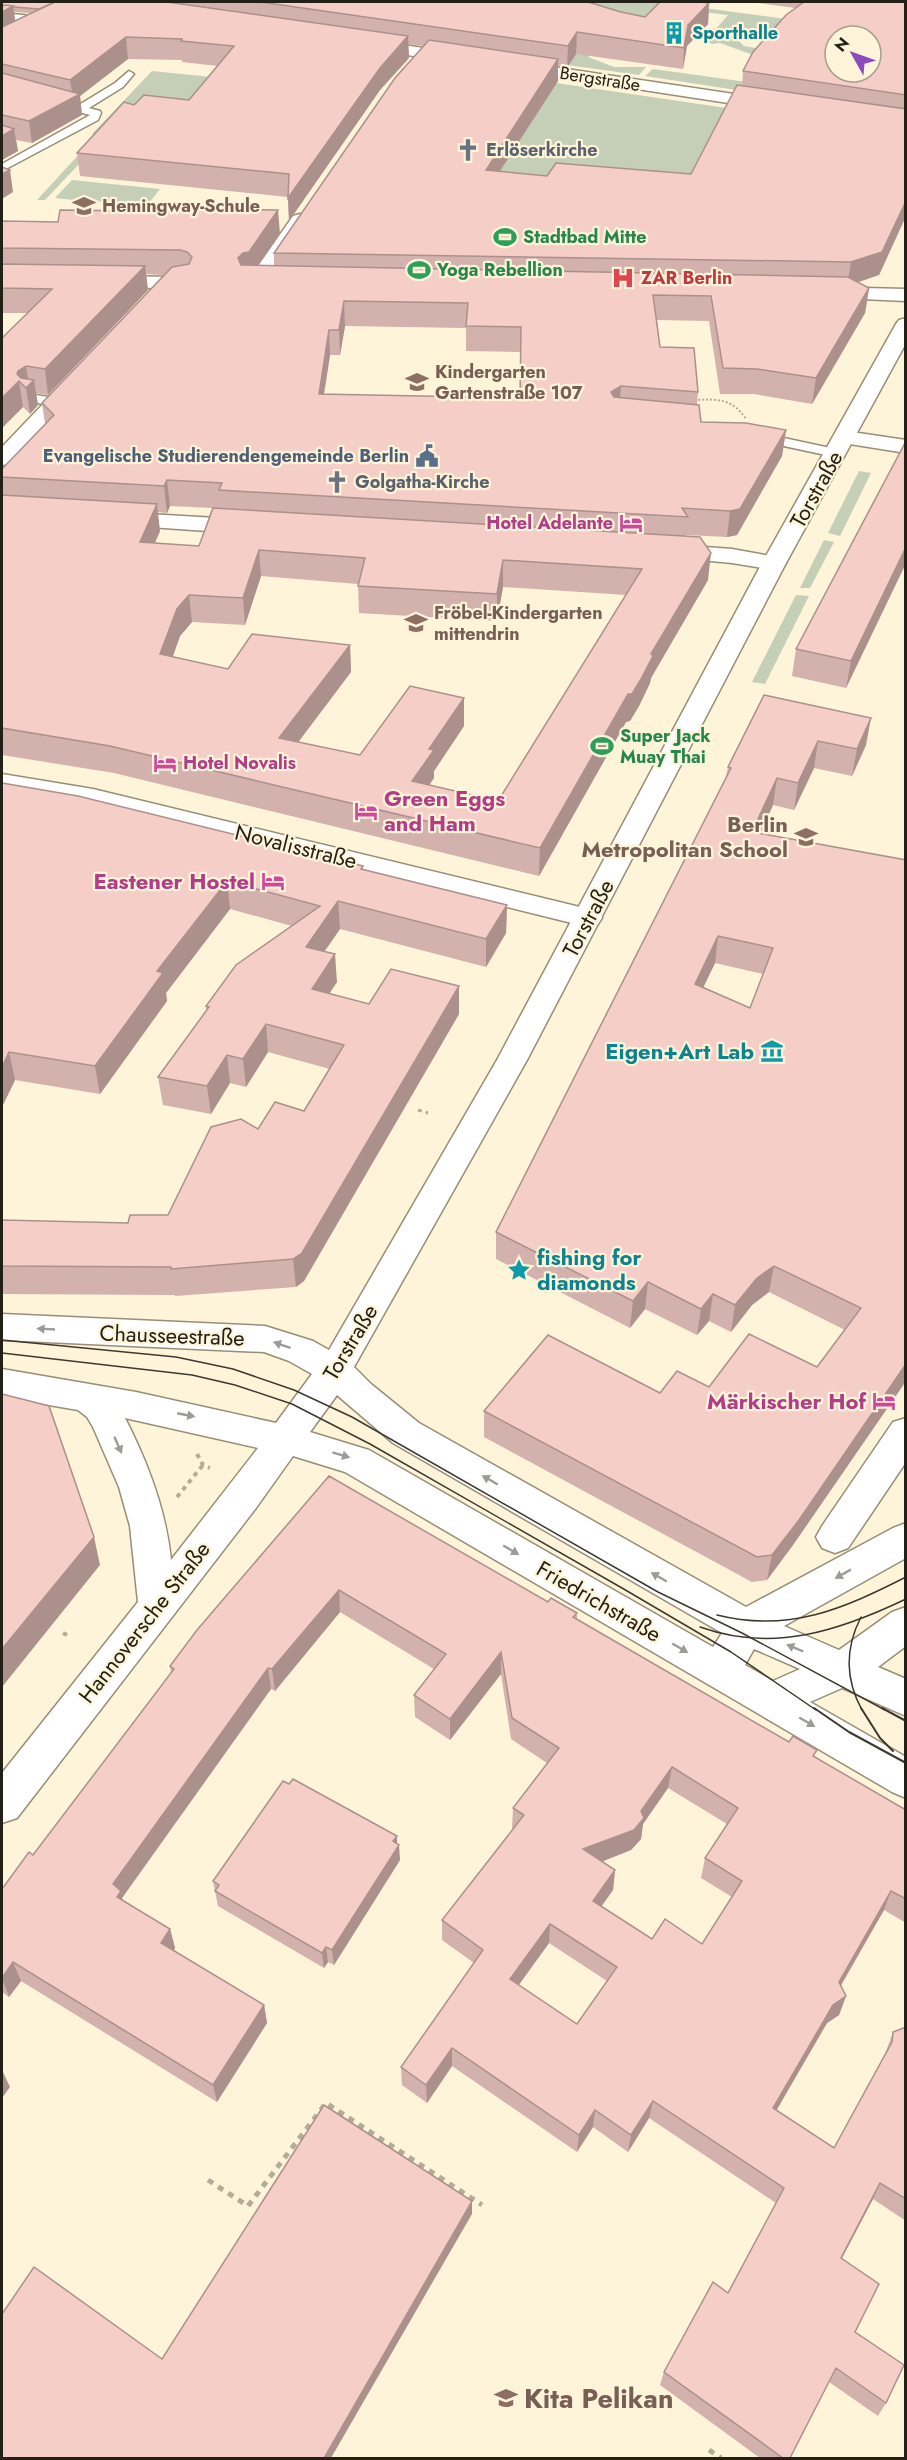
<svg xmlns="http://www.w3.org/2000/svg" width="907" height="2460" font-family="Jost,sans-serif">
<rect width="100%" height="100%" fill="#fdf4da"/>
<g fill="#c5ceb6">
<path d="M588,2h98l-98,55 26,10h32l-7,8 -79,-11 13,-53z"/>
<path d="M689,6l165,22 -19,8v11l-120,-17 13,-15 -43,-5z"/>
<path d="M716,34l18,2 10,10 23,4 -14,5 -33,-12 -8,1 -5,-3 1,-4z"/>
<path d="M653,69l94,13 -4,9 -98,-15z"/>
<path d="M152,71l60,6 -55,63 -65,-6z"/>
<path d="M556,83l177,26 -34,73 -202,-6z"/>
<path d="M94,138l4,6 -53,56h-8z"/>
<path d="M72,180l88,9 -15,19 -90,-10z"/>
<path d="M859,471l12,2 -31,63 -12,-3z"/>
<path d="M824,540l10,2 -24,46h-10z"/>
<path d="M796,595l13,1 -44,88 -13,-2z"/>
</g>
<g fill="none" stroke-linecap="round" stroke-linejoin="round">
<g stroke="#978e77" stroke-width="3">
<g id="lane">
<path d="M129,71l5,3 -11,13 -34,21 11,3 1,2 -3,7 -96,51v-7l88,-49 -88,-23v-6l77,19 36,-22z"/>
<path d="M30,394l30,5 2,3 -7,4 -30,-5 -2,-3z"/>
<path d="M756,432l79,17 7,4 -7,4 -84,-18 -2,-3 2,-3z"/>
</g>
</g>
<g stroke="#978e77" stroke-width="3">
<g id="street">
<path d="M2,13l41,4 8,5 -8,5 -41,-4z"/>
<path d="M365,39l97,15 8,5 -8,5 -103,-17 -2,-3 2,-3z"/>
<path d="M513,61l261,39 8,5 -8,5 -267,-41 -2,-3 2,-3z"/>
<path d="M300,214l7,2 2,4 -36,53 -7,15h-14l-3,-4 4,-11 40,-57z"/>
<path d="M103,276l79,1 7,2 3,4 -3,4 -7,2 -86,-3 -3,-4 3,-4z"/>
<path d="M823,287l83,2v12l-90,-4 -3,-4 3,-4z"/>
<path d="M74,377l7,2 3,4 -3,4 -71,77 -8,1v-18l65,-68z"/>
<path d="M845,431l61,9v13l-69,-11 -3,-5 3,-5z"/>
<path d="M114,512l137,8 8,2 3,5 -3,5 -8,2 -145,-10 -3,-5 3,-5z"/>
<path d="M665,544l67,5 50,9 4,5 -4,5 -8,2 -42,-7 -75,-7 -4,-5 4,-5z"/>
<path d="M2,774l91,15 495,120 10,3 4,6 -4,6 -10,3 -495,-122 -91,-15z"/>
<path d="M906,1418v44l-58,86 -13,5 -13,-5 -6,-11 6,-11 71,-104z"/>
</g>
</g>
<g stroke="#978e77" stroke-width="3">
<path id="secondary" d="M906,318v25l-120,220 -259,497 -173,307 17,17 48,39 327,184 147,-79 13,-5v35l-122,68 55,24 53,-38 14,-5v39l-28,21 28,12v37l-64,-28 -32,14 96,55v41l-14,-6 -547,-320 -52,-16 -37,52 -239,310 -15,5v-50l136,-171 -8,-76 -11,-39 -26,-60 -6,-10 -9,-7 -76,-13v-28l134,23 140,31 36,-49 -23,-13 -25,-9 -262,-12v-26l263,12 48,15 16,9 168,-290 265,-497 134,-239 3,-4zM337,1395l56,48 329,190 -9,14 -344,-197 -59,-18zM125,1418l133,30 -87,112c-5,-50 -23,-97 -46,-142zM754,1649l46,20 -27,12 -28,-16z"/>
</g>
<path stroke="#b3ac97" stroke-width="2" stroke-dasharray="2 2" stroke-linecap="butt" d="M694,400c23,-1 38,-2 52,19"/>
<path stroke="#b3ac97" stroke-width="3" stroke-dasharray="4 4" stroke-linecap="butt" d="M418,1110l10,3"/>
<g stroke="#b3ac97" stroke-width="4" stroke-dasharray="4.5 4.5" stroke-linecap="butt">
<path d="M197,1454l6,11 7,3"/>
<path d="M177,1497l26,-32"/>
<path d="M63,1633l6,3"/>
</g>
<g stroke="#b3ac97" stroke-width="5" stroke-dasharray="6 6" stroke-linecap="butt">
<path d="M208,2180l40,26 78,-103 156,102"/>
<path d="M709,2450l12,8"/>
</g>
<use href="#lane" fill="#fff" fill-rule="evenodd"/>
<use href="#street" fill="#fff" fill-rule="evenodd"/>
<use href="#secondary" fill="#fff" fill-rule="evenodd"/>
<g stroke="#3d392e" stroke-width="1.5">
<path d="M2,1340l174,17 57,12 61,21 58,27 306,175 84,41 143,77"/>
<path d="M2,1353l190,22 43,10 57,19 78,40 252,144 109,64 85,58"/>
<path d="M717,1615c72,18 126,-6 189,-38"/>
<path d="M861,1617c-16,31 -16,62 1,93"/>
<path d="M700,1627c73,26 139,4 206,-28"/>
</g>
<g stroke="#3d392e" stroke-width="2">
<path d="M814,1708l35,24 57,31"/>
<path d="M861,1708l19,30 13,13"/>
<path d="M882,1708l24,13"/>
</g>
</g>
<g fill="#d3b1ac" fill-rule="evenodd">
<path d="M2,2h586l33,10 24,5 64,-14 -1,21 -21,22 -4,23 -107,-15 -9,14 -9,-2v15l-59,90 48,5 144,-2 51,-88 1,-15 52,-63 -44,-6h155v214l-27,59 -22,7 12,6 -4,25 -53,91 -58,-10h-34l-11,-73 -52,-1 3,27 38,45 -1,13 4,17 85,8 -4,26 -45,79 -10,2 -41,-2 22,45 -57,98 -1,5 -11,23 -9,15 -4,1 -87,154 -425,-103 -112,-18v-286l43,-45 -3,-21 122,-128 -18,-1 2,16 -100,105 -12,-2 2,12 -8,9 -7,-7 -21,21 25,-115h-25v-92l278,13 -22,31 16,1v-13l149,-207 -15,-2 1,14 -29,32 -91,131 -1,-24 -208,-21 -3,-23 57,-48 55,-5 29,-34 -36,-4v-2l-54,-1 -48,37 2,19 -50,28 -16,-3 2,11 -16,9zM14,12l16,1 -15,8zM345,326l121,2v23l55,1 -1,46 -196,-4 6,-39h10zM170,506l42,2 -13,38 -45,-3 6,-12 -3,-19 10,1zM261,576l97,8 1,29 138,8 6,-34 123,8 -128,206 -69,-16 5,-7v-7l30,-45v-28l-104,57 -62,-13 53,-70 -1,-27 -122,24 -56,-12 8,-21 12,-14 53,3z"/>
<path d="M906,441v122l-60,125 -54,-12 4,-27z"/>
<path d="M764,695l102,50 -14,31 -38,-8 -20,42 -21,-5 -13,29 146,26v521l-113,164 -26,35 -15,2 -268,-145v-26l225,-24 108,-20 28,-37 -76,-38 -17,13 -21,27 -22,-11 -12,14 -52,-26 -15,19 -134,-69v-27l230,-455 2,-10zM715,963l48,11 -13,34 -47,-21z"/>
<path d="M2,783l361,83v3l144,36 -1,28 -20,34 -146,-38 -16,23 13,30 -8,11 40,11 90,-18v28l-155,267 -8,6 -121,9v-1l-173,-1v-74l126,3 40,-8 90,-86 46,-18 26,-42 -62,-17 -22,35 -16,-4 -19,31 -48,-9 -5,-28 48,-66v-5l86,-80 -62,-17 -64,84 1,8 -67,93 -85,-14 -13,27z"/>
<path d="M329,1476l219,126 29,11v6l329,191v113l-22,-13 -43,76 5,10 -7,19 -12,8 -51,87 58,38 51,-94 8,-22 13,-5v194l-33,-22 -31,59 13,74 31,71 -8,13 -49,-34 -39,76h-30l-100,-73 4,-13 64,-79 48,-90 -127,-85 -21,34 -35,-25 -16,25 -125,-86 -25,37 -25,-18 -1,-18 73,-104 -32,-23v-20l71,-91 -1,-1 1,-20 34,-45 -36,-24 -10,-65 -51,66 -35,-23 -1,-22 20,-26 -94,-57 -65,79 -4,-2 -149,209 1,3 47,28 5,19 -1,2 90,55 3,18 -50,79 -196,-121 -12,16 -7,-5v-103l31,-34 138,-182 -1,-7zM668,1788l59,36 -22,34 -4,20 31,19 -30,47 -50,-5 -51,-33 12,-16 2,-20 -13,-9 29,-11 10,-11 2,-15zM549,1943l58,38 -30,43 -58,-39z"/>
<path d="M397,1844l3,16 -66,105 -6,-3 -4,6 -106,-62 -5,-25z"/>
</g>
<g fill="#ac908c">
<path d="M709,3l-1,21 -21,22 -4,23 1,-21 4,-23z"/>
<path d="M13,6l3,21 -14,8v-23z"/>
<path d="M577,32l-1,22 -9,14 1,-22z"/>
<path d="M408,36l1,22 -29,32 -91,131 -1,-23 92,-130z"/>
<path d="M126,37l2,22 -48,37 2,19 -50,28 -3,-22 44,-24 -3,-17z"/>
<path d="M558,59v22l-72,112v-23z"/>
<path d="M14,129l4,22 -16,9v-24z"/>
<path d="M10,170l3,22 -11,7v-25z"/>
<path d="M906,201v15l-27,59 -32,11 4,-24z"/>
<path d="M278,210l2,24 -29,42 -7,2 -6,-20z"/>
<path d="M145,266l3,24 -100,105 -3,-26z"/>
<path d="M869,288l-4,25 -53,91 4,-26z"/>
<path d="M344,301l1,25 -5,29 -1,-25z"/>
<path d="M329,330l1,25 -10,64 -1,-25z"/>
<path d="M26,366l3,19 5,-5 4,25 -8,9 -4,-26 -7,-7 4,26 -21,21v-30l15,-24 1,-3z"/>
<path d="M621,386l-2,26 -8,-20z"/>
<path d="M786,430l-4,26 -45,79 -10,2 3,-26z"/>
<path d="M167,480l3,26 -3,7 -3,-27z"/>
<path d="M157,504l3,27 -16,38 -4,-27z"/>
<path d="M906,547v16l-60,125 5,-27z"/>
<path d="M259,550l2,26 -16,49 -2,-27z"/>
<path d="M711,553l-3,27 -57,98 -1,5 -11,23 -9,15 -4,1 -87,154 1,-28 111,-194z"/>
<path d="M503,560v27l-6,34v-27z"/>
<path d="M189,595l3,27 -12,14 -16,46 -4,-28 17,-45z"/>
<path d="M350,645l1,27 -70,93 -2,-27z"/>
<path d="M464,698v28l-30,45v7l-21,30 -1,-27 17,-32z"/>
<path d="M871,718l-5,27 -14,31 5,-27z"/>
<path d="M818,741l-4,27 -20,42 4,-27z"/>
<path d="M777,778l-4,27 -25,54 4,-27z"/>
<path d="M227,881l3,28 -64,84 1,8 -67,93 -5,-28 62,-95z"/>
<path d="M338,901l2,28 -32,46 -2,-28z"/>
<path d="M507,905l-1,28 -20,34v-28z"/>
<path d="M718,936l-3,27 -23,48 3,-27z"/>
<path d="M335,954l2,28 -23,35 -2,-28z"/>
<path d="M459,986v28l-155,267 -8,6 -3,-28z"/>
<path d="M266,1024l2,28 -22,35 -3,-28z"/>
<path d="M9,1052l6,28 -13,27v-40z"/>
<path d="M227,1055l3,28 -19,31 -4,-28z"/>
<path d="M774,1266l-5,26 -17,13 -21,27 4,-27 22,-27z"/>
<path d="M648,1282l-3,27 -15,19 3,-27z"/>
<path d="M713,1294l-4,27 -12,14 4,-26z"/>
<path d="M906,1364v17l-113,164 -26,35 5,-25z"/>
<path d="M94,1537l6,28 -98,122v-38z"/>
<path d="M339,1590l1,22 -65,79 -3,-22z"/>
<path d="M501,1652v22l-51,66v-21z"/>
<path d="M268,1668l3,21 -149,209 4,13 -4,6 -9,-33z"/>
<path d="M672,1767l-4,21 -25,36 -2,15 -10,11 -50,20 2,-21 58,-38z"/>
<path d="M397,1836v12l2,-3 1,15 -66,105 -2,-15 61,-109z"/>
<path d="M615,1870l-2,20 -22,31 2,-20z"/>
<path d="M891,1891l-7,19 -52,90 7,-18z"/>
<path d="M550,1924l-1,19 -40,55 1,-19z"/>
<path d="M170,1929l5,19 -9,14 -5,-19z"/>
<path d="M326,1947l2,15 -4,6 -2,-15z"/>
<path d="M13,1962l8,19 -12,16 -7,-19z"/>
<path d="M846,1996l-7,19 -12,8 -59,102 5,-17 60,-103z"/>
<path d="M264,2005l3,18 -50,79 -4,-17z"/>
<path d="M452,2048v18l-25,37 -1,-18z"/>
<path d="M2,2070l8,17 -8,11z"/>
<path d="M653,2101l-4,17 -21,34 3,-17z"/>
<path d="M595,2110l-2,17 -16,25 2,-17z"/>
<path d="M880,2183l-7,16 -39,74 7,-15z"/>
<path d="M472,2201v13l-141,244h-7z"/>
</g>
<g fill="#f5cec8" stroke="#ac908c" stroke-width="1.5" fill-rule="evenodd">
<path d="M2,2h53l-16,7 -37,-3z"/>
<path d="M55,2h112l241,34 -28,32 -92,130 1,-24 -212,-21 47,-51 10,3 10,-10 45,5 45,-54 -53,-5 1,-2 -56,-2 -56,43 -68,-16v-37z"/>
<path d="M261,2h327l33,10 24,5 15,-15h40l9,1 -21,22 -4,23 -107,-16 -9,14z"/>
<path d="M804,2h102v93l-163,-24 10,-19 33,-37zM835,36h36v36h-36z"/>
<path d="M5,5l8,1 -11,6v-6z"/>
<path d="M429,40l129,19 -72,111 61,6 9,-13 135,11 46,-89 169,24v92l-24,51 -31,10 -577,-9 121,-175z"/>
<path d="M2,73l78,21 -51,27 -27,-6z"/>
<path d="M2,125l12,4 -12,7z"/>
<path d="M2,167l8,3 -8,4z"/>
<path d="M142,208l136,2 -29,42 -6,1 -5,5 3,7 607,12 21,11 -53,90 -59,-9 -34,-1 -12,-72 -58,-1 7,52 34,1 4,44 -77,-6 -10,6 3,5 85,8 2,17 45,1 40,7 -46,79 -10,2 -48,-3 6,9 -469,-27 3,-7 -55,-3 -3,6 -162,-9v-8l52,-54 -12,-12 130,-136 17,-3 3,-7 -5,-5 -7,-2 -178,-2v-27l56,1 2,-12 79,1zM344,301l124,2 -2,23 55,1 -1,71 -201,-4 10,-64h10z"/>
<path d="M2,264l143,2 -100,103 -19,-3 -8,5 -1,3 4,4 13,2 -8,8 -7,-7 -17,17v-60l50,-49 -50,-1z"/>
<path d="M906,441v106l-55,114 -55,-12z"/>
<path d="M2,495l155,9 -17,38 59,4 14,-38 487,29 11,16 -60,101 2,2 -12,23 -9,15h-4l-88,154 -430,-102 -108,-18zM259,550l106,8 -7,28 139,8 6,-34 139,9 -144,232 -86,-20 22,-31 -5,-1 35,-51 -54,-12 -50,69 -81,-17 71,-93 -98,-11 -24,35 -68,-15 17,-45 12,-14 54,3z"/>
<path d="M764,695l107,23 -14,31 -39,-8 -20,42 -21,-5 -25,54 154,28v504l-107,156 -27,35 -15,2 -273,-146 64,-76 112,58 17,-22 32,16 40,-53 68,33 44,-59 -87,-42 -17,12 -22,27 -22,-11 -12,15 -53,-27 -15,19 -137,-69 235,-464 -3,-1zM718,936l55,12 -23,60 -55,-24z"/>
<path d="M2,783l76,13 285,70 -2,3 146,36 -21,34 -148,-38 -32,46 29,7 -23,35 57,15 22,-35 68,17 -157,267 -9,6 -122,10v-2l-169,-1v-46l126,3 2,-8h38l43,-88 30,-8 17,10 17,-27 29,9 40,-66 -78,-21 -23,35 -16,-4 -20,31 -49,-9 51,-70 -3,-1 30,-41 84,-59 -93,-25 -70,90 6,2 -68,93 -86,-14 -7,15z"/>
<path d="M2,1394l47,12 45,131 -92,112z"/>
<path d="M329,1476l219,126 3,-4 26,15 -4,4 216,125 4,-6 24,14 -4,6 93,54v89l-15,-8 -52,91 7,14 -13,9 -60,103 61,40 58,-106 1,-10 13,-5v172l-26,-16 -39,75 38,26 -24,48 49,33 -18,38 -50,-35 -46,90h-7l-119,-86 49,-90 15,11 56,-105 -131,-87 -22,34 -36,-25 -16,25 -127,-87 -26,37 -25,-18 82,-117 -41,-30 82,-105 -11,-7 46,-60 -47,-30 -11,-66 -51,67 -36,-24 32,-41 -107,-64 -67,79 -4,-1 -155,216 8,7 -4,6 53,32 -9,14 103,62 -51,80 -200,-123 -11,16v-89l27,-37 4,3 141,-186 -4,-3 27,-36zM672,1767l66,41 -33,50 37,23 -40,63 -37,-25 -13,20 -59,-38 22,-31 -32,-21 51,-19 10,-12 -3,-7zM550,1924l67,43 -40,57 -67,-45z"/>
<path d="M293,1779l104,57 -4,5 6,4 -67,105 -6,-3 -4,6 -107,-62 4,-6 -6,-4 70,-100 6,3z"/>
<path d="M324,2105l148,96 -148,257h-322v-144l32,-47 128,92z"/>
</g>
<defs><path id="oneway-solid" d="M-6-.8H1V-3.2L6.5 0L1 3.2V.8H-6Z" transform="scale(1.5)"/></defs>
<g fill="#9c9b97">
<use href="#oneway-solid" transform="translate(46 1329) rotate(-177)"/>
<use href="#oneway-solid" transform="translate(282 1345) rotate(-161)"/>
<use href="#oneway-solid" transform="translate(186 1415) rotate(11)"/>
<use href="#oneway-solid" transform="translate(118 1445) rotate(66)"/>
<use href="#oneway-solid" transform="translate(341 1455) rotate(17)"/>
<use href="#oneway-solid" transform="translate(490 1480) rotate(-150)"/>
<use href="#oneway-solid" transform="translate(511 1550) rotate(30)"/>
<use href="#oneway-solid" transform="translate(843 1574) rotate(151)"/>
<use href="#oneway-solid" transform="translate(659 1577) rotate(-150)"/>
<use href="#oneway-solid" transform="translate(680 1648) rotate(30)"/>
<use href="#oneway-solid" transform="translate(795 1648) rotate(-157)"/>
<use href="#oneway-solid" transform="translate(807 1722) rotate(30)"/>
</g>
<defs>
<g id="building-bare" transform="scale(1.8)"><path d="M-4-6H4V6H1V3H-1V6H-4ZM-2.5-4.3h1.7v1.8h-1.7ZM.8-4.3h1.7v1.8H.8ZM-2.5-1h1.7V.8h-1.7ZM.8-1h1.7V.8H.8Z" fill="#0f9aa8" stroke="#fdf4da" stroke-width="2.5" paint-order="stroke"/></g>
<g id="church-bare" transform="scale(1.8)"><path d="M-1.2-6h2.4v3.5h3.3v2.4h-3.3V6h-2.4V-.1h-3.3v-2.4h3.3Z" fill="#6b7280" stroke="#fdf4da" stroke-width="2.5" paint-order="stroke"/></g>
<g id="school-bare" transform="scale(1.8)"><path d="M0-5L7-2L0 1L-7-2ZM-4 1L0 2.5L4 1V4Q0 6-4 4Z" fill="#8d6e63" stroke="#fdf4da" stroke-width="2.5" paint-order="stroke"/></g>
<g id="stadium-bare" transform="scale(1.8)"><path d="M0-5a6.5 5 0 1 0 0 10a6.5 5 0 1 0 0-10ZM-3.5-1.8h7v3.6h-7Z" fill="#2e9e5b" stroke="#fdf4da" stroke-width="2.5" paint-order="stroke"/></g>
<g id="hospital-bare" transform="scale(1.8)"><path d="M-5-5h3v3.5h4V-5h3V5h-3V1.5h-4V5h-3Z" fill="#e0444e" stroke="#fdf4da" stroke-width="2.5" paint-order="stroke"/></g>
<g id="civic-bare" transform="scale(1.8)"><path d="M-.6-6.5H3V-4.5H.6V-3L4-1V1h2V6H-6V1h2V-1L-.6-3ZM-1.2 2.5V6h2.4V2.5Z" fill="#5c6f8a" stroke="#fdf4da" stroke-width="2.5" paint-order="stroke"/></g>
<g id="hotel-bare" transform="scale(1.8)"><path d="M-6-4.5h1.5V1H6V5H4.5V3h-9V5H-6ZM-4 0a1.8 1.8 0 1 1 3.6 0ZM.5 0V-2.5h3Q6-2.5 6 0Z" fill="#d1479c" stroke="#fdf4da" stroke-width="2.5" paint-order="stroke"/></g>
<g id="museum-bare" transform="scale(1.8)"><path d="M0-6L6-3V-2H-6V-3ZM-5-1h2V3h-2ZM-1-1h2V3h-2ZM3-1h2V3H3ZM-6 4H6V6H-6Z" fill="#0f9aa8" stroke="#fdf4da" stroke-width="2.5" paint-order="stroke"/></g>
<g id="sight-bare" transform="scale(1.8)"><path d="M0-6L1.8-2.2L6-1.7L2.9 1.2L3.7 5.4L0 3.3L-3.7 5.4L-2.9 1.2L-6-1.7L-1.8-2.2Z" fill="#0f9aa8" stroke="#fdf4da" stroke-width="2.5" paint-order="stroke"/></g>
</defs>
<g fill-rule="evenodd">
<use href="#building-bare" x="674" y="33"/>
<use href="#church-bare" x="468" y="150"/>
<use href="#school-bare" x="84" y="206"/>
<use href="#stadium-bare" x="505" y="237"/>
<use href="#stadium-bare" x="419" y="270"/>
<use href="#hospital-bare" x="623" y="278"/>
<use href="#school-bare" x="417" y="382"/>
<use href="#civic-bare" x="427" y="456"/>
<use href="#church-bare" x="337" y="482"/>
<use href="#hotel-bare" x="631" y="523"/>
<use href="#school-bare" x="416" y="623"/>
<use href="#stadium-bare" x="602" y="746"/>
<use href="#hotel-bare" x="165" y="763"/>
<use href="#hotel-bare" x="366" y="811"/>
<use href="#school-bare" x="806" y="837"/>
<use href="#hotel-bare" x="273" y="881"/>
<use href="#museum-bare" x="772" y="1051"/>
<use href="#sight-bare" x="519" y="1270"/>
<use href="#hotel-bare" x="884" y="1401"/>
<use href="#school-bare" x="506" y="2398"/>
</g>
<g text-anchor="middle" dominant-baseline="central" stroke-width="4.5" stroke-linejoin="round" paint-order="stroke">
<g font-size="18" font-weight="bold" fill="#0d838f" stroke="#fdf4da" text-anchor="start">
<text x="692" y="33">Sporthalle</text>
</g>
<g font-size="18" fill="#232017" stroke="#fdf4da">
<text transform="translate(600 79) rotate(9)">Bergstraße</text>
</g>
<g font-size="18" font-weight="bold" fill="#5b616d" stroke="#fdf4da" text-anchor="start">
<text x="486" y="150">Erlöserkirche</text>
<text x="355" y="482">Golgatha-Kirche</text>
</g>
<g font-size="18" font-weight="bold" fill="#785e54" stroke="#fdf4da" text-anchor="start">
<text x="102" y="206">Hemingway-Schule</text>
<text x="435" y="372">Kindergarten<tspan x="435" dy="21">Gartenstraße 107</tspan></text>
<text x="434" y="613">Fröbel-Kindergarten<tspan x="434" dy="21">mittendrin</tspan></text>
</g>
<g font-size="18" font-weight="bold" fill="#27864d" stroke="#fdf4da" text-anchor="start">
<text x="523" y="237">Stadtbad Mitte</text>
<text x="437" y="270">Yoga Rebellion</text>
<text x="620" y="736">Super Jack<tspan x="620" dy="21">Muay Thai</tspan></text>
</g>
<g font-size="18" font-weight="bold" fill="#be3a42" stroke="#fdf4da" text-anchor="start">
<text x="641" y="278">ZAR Berlin</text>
</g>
<g font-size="18" font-weight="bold" fill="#4e5e75" stroke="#fdf4da" text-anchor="end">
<text x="409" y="456">Evangelische Studierendengemeinde Berlin</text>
</g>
<g font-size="18" font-weight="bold" fill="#b23c85" stroke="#fdf4da" text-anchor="end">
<text x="613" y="523">Hotel Adelante</text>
<text x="183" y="763" text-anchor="start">Hotel Novalis</text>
</g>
<g font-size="22" fill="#232017" stroke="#fdf4da">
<text transform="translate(816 489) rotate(-61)">Torstraße</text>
<text transform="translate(296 846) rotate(14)">Novalisstraße</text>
<text transform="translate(588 918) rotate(-62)">Torstraße</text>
<text transform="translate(172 1335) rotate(2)">Chausseestraße</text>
<text transform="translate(350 1342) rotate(-59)">Torstraße</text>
<text transform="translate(599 1601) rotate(30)">Friedrichstraße</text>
<text transform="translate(144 1622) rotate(-52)">Hannoversche Straße</text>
</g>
<g font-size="22" font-weight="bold" fill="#b23c85" stroke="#fdf4da" text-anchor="end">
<text x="384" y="798" text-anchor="start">Green Eggs<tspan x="384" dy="25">and Ham</tspan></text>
<text x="255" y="881">Eastener Hostel</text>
<text x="866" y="1401">Märkischer Hof</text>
</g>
<g font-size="22" font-weight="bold" fill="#785e54" stroke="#fdf4da" text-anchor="end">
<text x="788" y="824">Berlin<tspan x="788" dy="25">Metropolitan School</tspan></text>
</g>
<g font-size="22" font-weight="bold" fill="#0d838f" stroke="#fdf4da" text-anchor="end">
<text x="754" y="1051">Eigen+Art Lab</text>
<text x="537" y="1257" text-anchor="start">fishing for<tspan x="537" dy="25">diamonds</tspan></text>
</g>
<g font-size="27" font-weight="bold" fill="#785e54" stroke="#fdf4da" text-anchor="start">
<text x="524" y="2398">Kita Pelikan</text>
</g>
</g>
<rect width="907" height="2460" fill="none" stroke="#232017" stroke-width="6"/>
<g transform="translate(853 54) rotate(310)"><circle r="28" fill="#fdf4da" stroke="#a69f8c" stroke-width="1.5"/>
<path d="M0-4.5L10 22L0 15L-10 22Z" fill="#8d4abf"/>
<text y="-9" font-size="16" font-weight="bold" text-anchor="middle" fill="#232017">N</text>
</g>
</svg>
